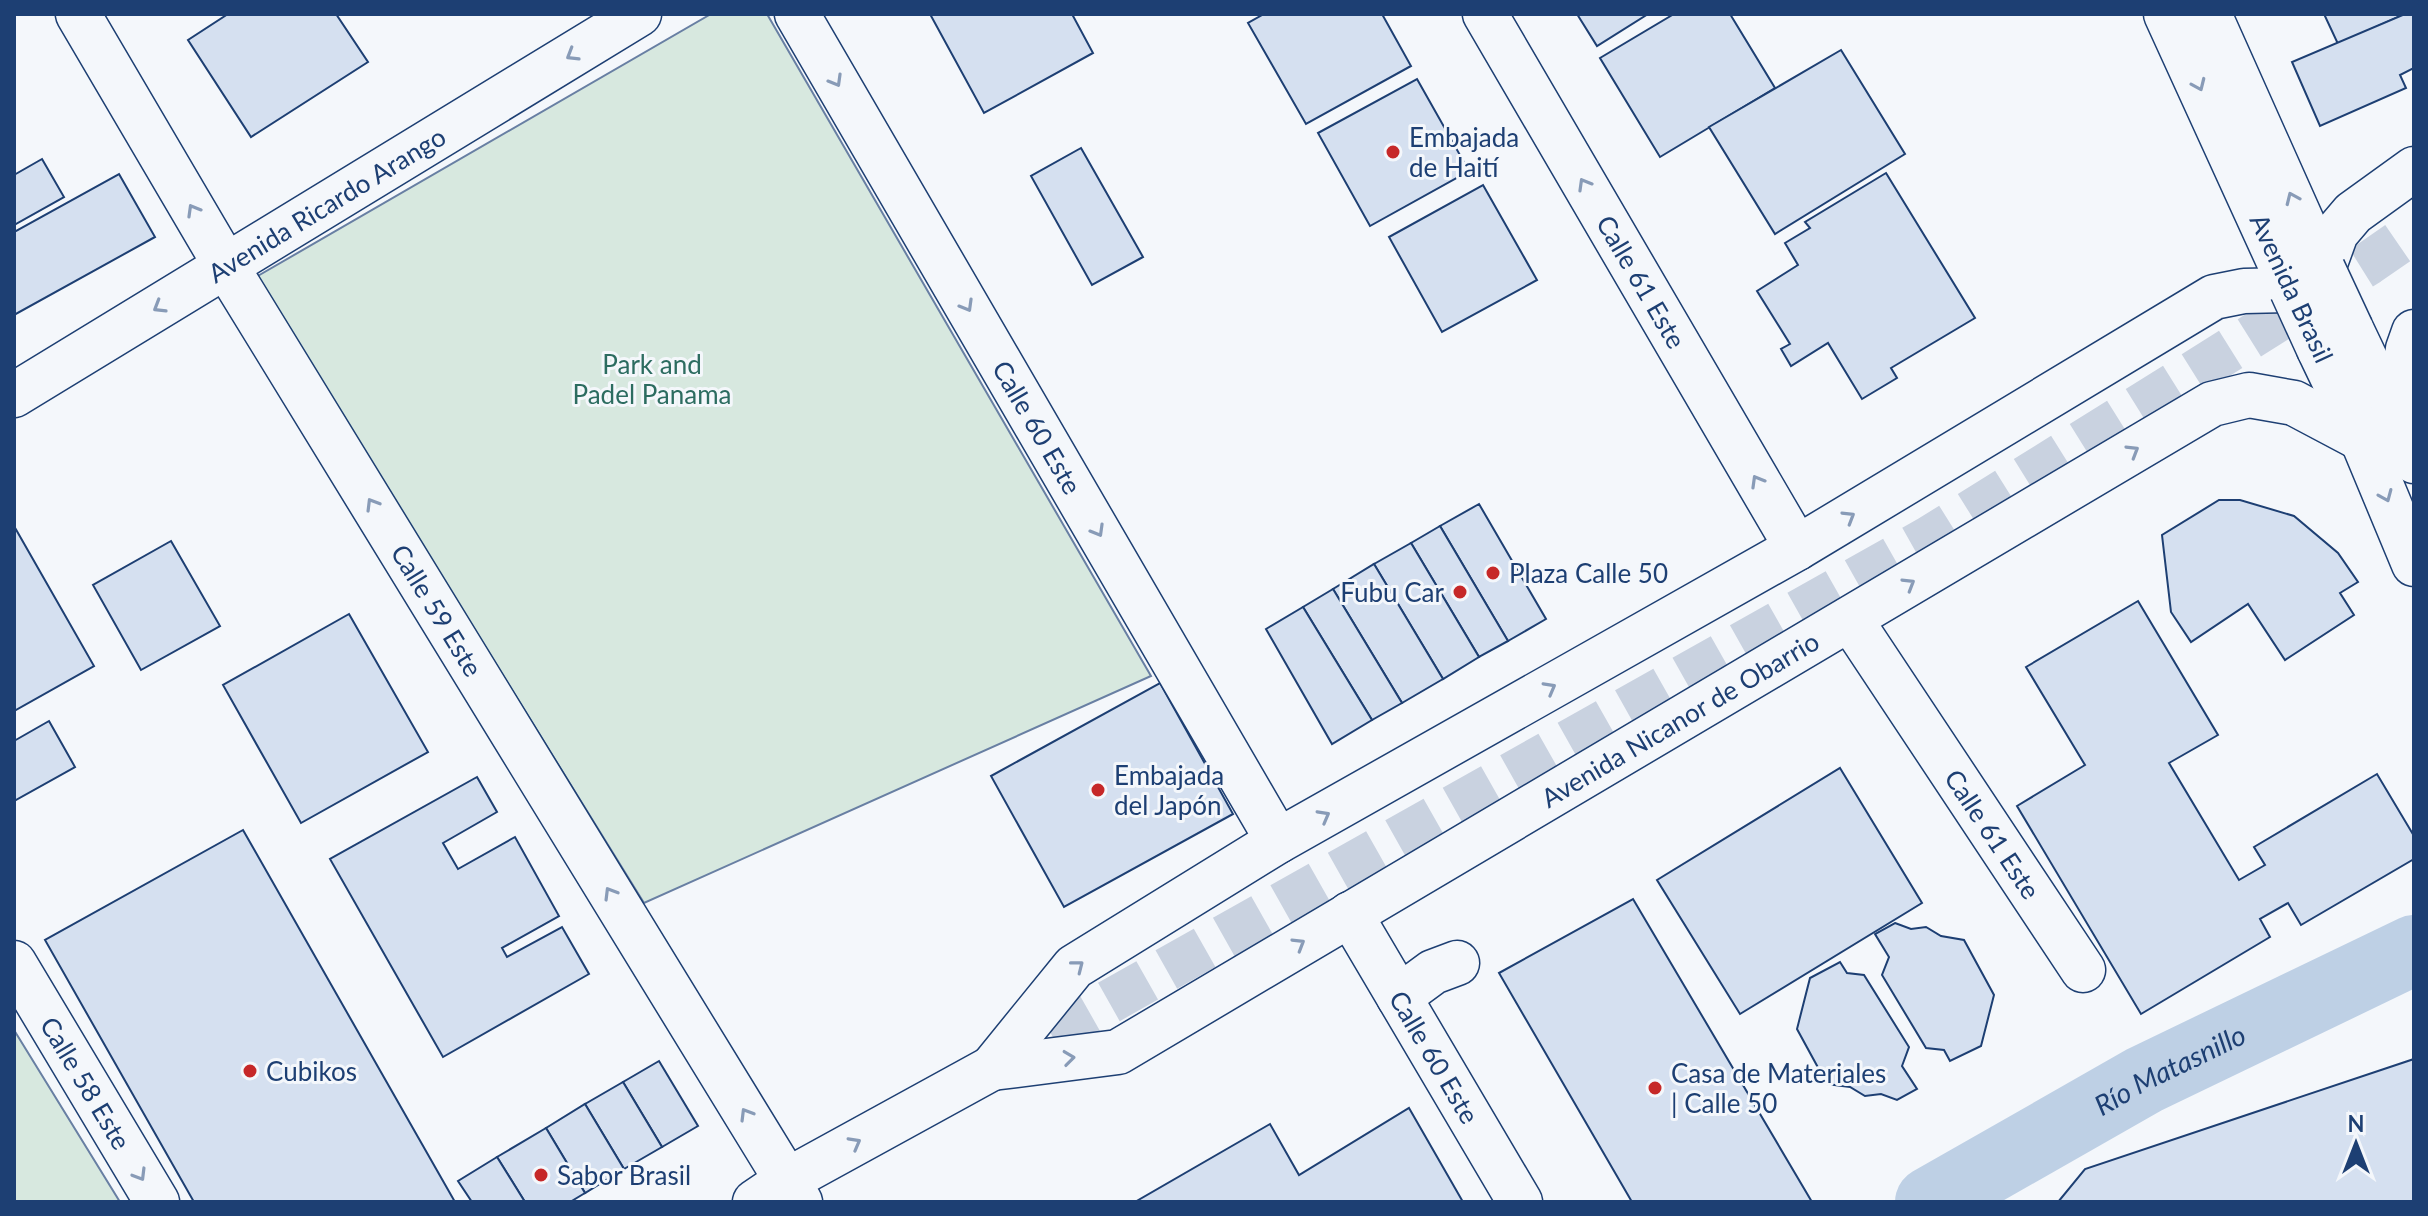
<svg xmlns="http://www.w3.org/2000/svg" width="2428" height="1216" font-family="Lato,sans-serif">
<rect width="100%" height="100%" fill="#f4f7fb"/>
<g fill="#d7e8df" stroke="#687fa3" stroke-width="2">
<path d="M711,14h56l384,662 -507,227 -388,-626z"/>
<path d="M14,1030l106,172h-106z"/>
</g>
<g fill="none" stroke-linecap="round" stroke-linejoin="round">
<path stroke="#bed0e5" stroke-width="70" id="s1" d="M1930,1202l214,-122 270,-130"/>
</g>
<g fill="#d5e0f0" stroke="#1d3f73" stroke-width="2">
<path d="M228,14h108l32,48 -117,75 -63,-97z"/>
<path d="M930,14h142l21,39 -109,60z"/>
<path d="M1264,14h118l29,52 -105,58 -58,-101z"/>
<path d="M1577,14h71l-51,32z"/>
<path d="M1674,14h56l45,74 -115,69 -60,-99z"/>
<path d="M2324,14h81l-67,30z"/>
<path d="M2405,14h9v54l-14,7 6,13 -86,38 -28,-64z"/>
<path d="M1841,50l64,104 -130,80 -66,-107z"/>
<path d="M1417,79l52,92 -99,55 -52,-93z"/>
<path d="M1081,148l62,109 -51,28 -61,-109z"/>
<path d="M42,159l22,38 -50,28v-50z"/>
<path d="M1886,173l89,145 -84,50 6,10 -35,21 -34,-56 -37,23 -10,-17 9,-5 -33,-53 41,-26 -13,-22 25,-15 -5,-6z"/>
<path d="M119,174l36,63 -141,78v-83z"/>
<path d="M1483,185l54,95 -95,52 -53,-95z"/>
<path d="M2219,500h21l54,16 44,37 20,29 -18,11 14,22 -69,45 -37,-56 -57,38 -20,-30 -9,-77z"/>
<path d="M1479,504l67,115 -38,22 -68,-115z"/>
<path d="M14,526l80,140 -80,45z"/>
<path d="M1440,526l68,115 -29,16 -68,-114z"/>
<path d="M171,541l49,85 -79,44 -48,-85z"/>
<path d="M1411,543l68,114 -36,22 -69,-115z"/>
<path d="M1374,564l69,115 -41,24 -69,-114z"/>
<path d="M1333,589l69,114 -30,17 -69,-113z"/>
<path d="M2138,601l80,134 -49,28 70,117 26,-15 -11,-18 123,-73 37,62v23l-113,66 -13,-22 -28,16 10,18 -129,77 -124,-208 68,-41 -59,-98z"/>
<path d="M1303,607l69,113 -40,24 -66,-115z"/>
<path d="M349,614l79,138 -127,71 -78,-138z"/>
<path d="M1160,683l73,131 -169,93 -73,-131z"/>
<path d="M49,721l26,46 -61,34v-60z"/>
<path d="M1840,768l82,135 -182,111 -83,-134z"/>
<path d="M477,777l20,35 -54,31 15,26 57,-32 44,79 -57,32 5,9 55,-30 27,47 -146,83 -113,-198z"/>
<path d="M243,830l212,372h-261l-149,-262z"/>
<path d="M1633,899l179,303h-180l-133,-229z"/>
<path d="M1895,923l16,6 15,-2 15,9 23,4 30,55 -13,51 -31,15 -6,-11 -18,-2 -44,-73 7,-18 -14,-23z"/>
<path d="M1840,962l7,11 17,2 45,72 -7,19 15,23 -20,11 -16,-6 -16,2 -15,-9 -23,-3 -30,-55 13,-51z"/>
<path d="M2414,1059v143h-356l27,-33z"/>
<path d="M659,1061l39,65 -36,21 -39,-65z"/>
<path d="M623,1082l39,65 -38,22 -39,-65z"/>
<path d="M585,1104l39,65 -39,24 -39,-65z"/>
<path d="M1409,1108l54,94h-328l135,-78 29,51z"/>
<path d="M546,1128l39,65 -15,9h-45l-28,-45z"/>
<path d="M497,1157l28,45h-53l-14,-21z"/>
</g>
<g fill="none" stroke-linecap="round" stroke-linejoin="round">
<path stroke="#c9d2e0" stroke-width="44" stroke-dasharray="44 22" stroke-linecap="butt" d="M994,1067l935,-529 440,-275 45,-31"/>
<g stroke="#1d3f73" stroke-width="47">
<g id="minor">
<path id="s2" d="M78,14l148,252 574,936"/>
<path id="s3" d="M797,14l481,827"/>
<path id="s4" d="M1485,14l312,534"/>
<path d="M2323,269l13,-36 17,-20 61,-44"/>
<path id="s5" d="M14,395l625,-381"/>
<path d="M2397,425l11,-76 6,-17"/>
<path id="s6" d="M1850,619l233,351"/>
<path id="s7" d="M1350,914l170,288"/>
<path id="s8" d="M14,963l143,239"/>
<path d="M1399,997l34,-25 24,-9"/>
<path id="s9" d="M992,1068l126,-16 1094,-648 37,-9 45,8 68,36"/>
<path d="M992,1068l82,-101 204,-126 519,-293 417,-251 30,-6 48,-1"/>
</g>
</g>
<g stroke="#1d3f73" stroke-width="47">
<g id="major">
<path d="M2166,14l126,276"/>
<path d="M2209,14l114,255"/>
<path d="M2351,329l63,132"/>
<path d="M2319,349l43,90 52,125"/>
<path d="M755,1202l31,-21 206,-113"/>
</g>
</g>
<use href="#minor" stroke="#f4f7fb" stroke-width="44"/>
<use href="#major" stroke="#f4f7fb" stroke-width="44"/>
<g stroke="#1d3f73" stroke-width="47" stroke-linecap="butt">
<g id="major-bridge">
<path d="M2323,269l28,60"/>
<path d="M2292,290l27,59"/>
</g>
</g>
<use href="#major-bridge" stroke="#f4f7fb" stroke-width="44"/>
</g>
<defs><path id="oneway-chevron" d="M-2-3.5L2.5 0L-2 3.5" fill="none" stroke-width="1.6" stroke-linecap="round" stroke-linejoin="round" transform="scale(2)"/></defs>
<g stroke="#889bb7">
<use href="#oneway-chevron" transform="translate(572 55) rotate(149)"/>
<use href="#oneway-chevron" transform="translate(836 81) rotate(60)"/>
<use href="#oneway-chevron" transform="translate(2199 85) rotate(66)"/>
<use href="#oneway-chevron" transform="translate(1584 184) rotate(-120)"/>
<use href="#oneway-chevron" transform="translate(2292 198) rotate(-114)"/>
<use href="#oneway-chevron" transform="translate(193 210) rotate(-120)"/>
<use href="#oneway-chevron" transform="translate(967 306) rotate(60)"/>
<use href="#oneway-chevron" transform="translate(159 307) rotate(149)"/>
<use href="#oneway-chevron" transform="translate(2133 451) rotate(-31)"/>
<use href="#oneway-chevron" transform="translate(1757 481) rotate(-120)"/>
<use href="#oneway-chevron" transform="translate(2386 496) rotate(67)"/>
<use href="#oneway-chevron" transform="translate(372 504) rotate(-121)"/>
<use href="#oneway-chevron" transform="translate(1849 517) rotate(-31)"/>
<use href="#oneway-chevron" transform="translate(1098 531) rotate(60)"/>
<use href="#oneway-chevron" transform="translate(1909 584) rotate(-31)"/>
<use href="#oneway-chevron" transform="translate(1550 688) rotate(-29)"/>
<use href="#oneway-chevron" transform="translate(1324 816) rotate(-29)"/>
<use href="#oneway-chevron" transform="translate(610 893) rotate(-121)"/>
<use href="#oneway-chevron" transform="translate(1299 944) rotate(-31)"/>
<use href="#oneway-chevron" transform="translate(1078 966) rotate(-38)"/>
<use href="#oneway-chevron" transform="translate(1069 1058) rotate(-7)"/>
<use href="#oneway-chevron" transform="translate(746 1114) rotate(-121)"/>
<use href="#oneway-chevron" transform="translate(855 1143) rotate(-29)"/>
<use href="#oneway-chevron" transform="translate(140 1175) rotate(59)"/>
</g>
<g fill="#c62828" stroke="#f4f7fb" stroke-width="3">
<circle cx="1393" cy="152" r="8"/>
<circle cx="1493" cy="573" r="8"/>
<circle cx="1460" cy="592" r="8"/>
<circle cx="1098" cy="790" r="8"/>
<circle cx="250" cy="1071" r="8"/>
<circle cx="1655" cy="1088" r="8"/>
<circle cx="541" cy="1175" r="8"/>
</g>
<g text-anchor="middle" dominant-baseline="central" stroke-width="6" stroke-linejoin="round" paint-order="stroke">
<g font-size="26" fill="#1d3f73" stroke="#f4f7fb" text-anchor="start">
<text x="1409" y="137">Embajada<tspan x="1409" dy="30">de Haití</tspan></text>
<text x="1509" y="573">Plaza Calle 50</text>
<text x="1444" y="592" text-anchor="end">Fubu Car</text>
<text x="1114" y="775">Embajada<tspan x="1114" dy="30">del Japón</tspan></text>
<text x="266" y="1071">Cubikos</text>
<text x="1671" y="1073">Casa de Materiales<tspan x="1671" dy="30">| Calle 50</tspan></text>
<text x="557" y="1175">Sabor Brasil</text>
</g>
<g font-size="26" fill="#1d3f73" stroke="#f4f7fb">
<text stroke="none"><textPath href="#s5" startOffset="366">Avenida Ricardo Arango</textPath></text>
<text stroke="none"><textPath href="#s4" startOffset="310">Calle 61 Este</textPath></text>
<text transform="translate(2292 288) rotate(65)">Avenida Brasil</text>
<text stroke="none"><textPath href="#s3" startOffset="478">Calle 60 Este</textPath></text>
<text stroke="none"><textPath href="#s2" startOffset="696">Calle 59 Este</textPath></text>
<text stroke="none"><textPath href="#s9" startOffset="780">Avenida Nicanor de Obarrio</textPath></text>
<text stroke="none"><textPath href="#s6" startOffset="258">Calle 61 Este</textPath></text>
<text stroke="none"><textPath href="#s7" startOffset="166">Calle 60 Este</textPath></text>
<text stroke="none"><textPath href="#s8" startOffset="140">Calle 58 Este</textPath></text>
</g>
<g font-size="26" fill="#2c6c60" stroke="#f4f7fb">
<text x="652" y="364">Park and<tspan x="652" dy="30">Padel Panama</tspan></text>
</g>
<g font-size="28" font-style="italic" fill="#1d3f73" stroke="#f4f7fb">
<text stroke="none"><textPath href="#s1" startOffset="274">Río Matasnillo</textPath></text>
</g>
</g>
<rect width="2428" height="1216" fill="none" stroke="#1d3f73" stroke-width="32"/>
<g transform="translate(2356 1144)" stroke="#f4f7fb" stroke-width="6" paint-order="stroke">
<path d="M0-6L14 30L0 20L-14 30Z" fill="#1d3f73"/>
<text y="-12" font-size="22" font-weight="bold" text-anchor="middle" fill="#1d3f73">N</text>
</g>
</svg>
